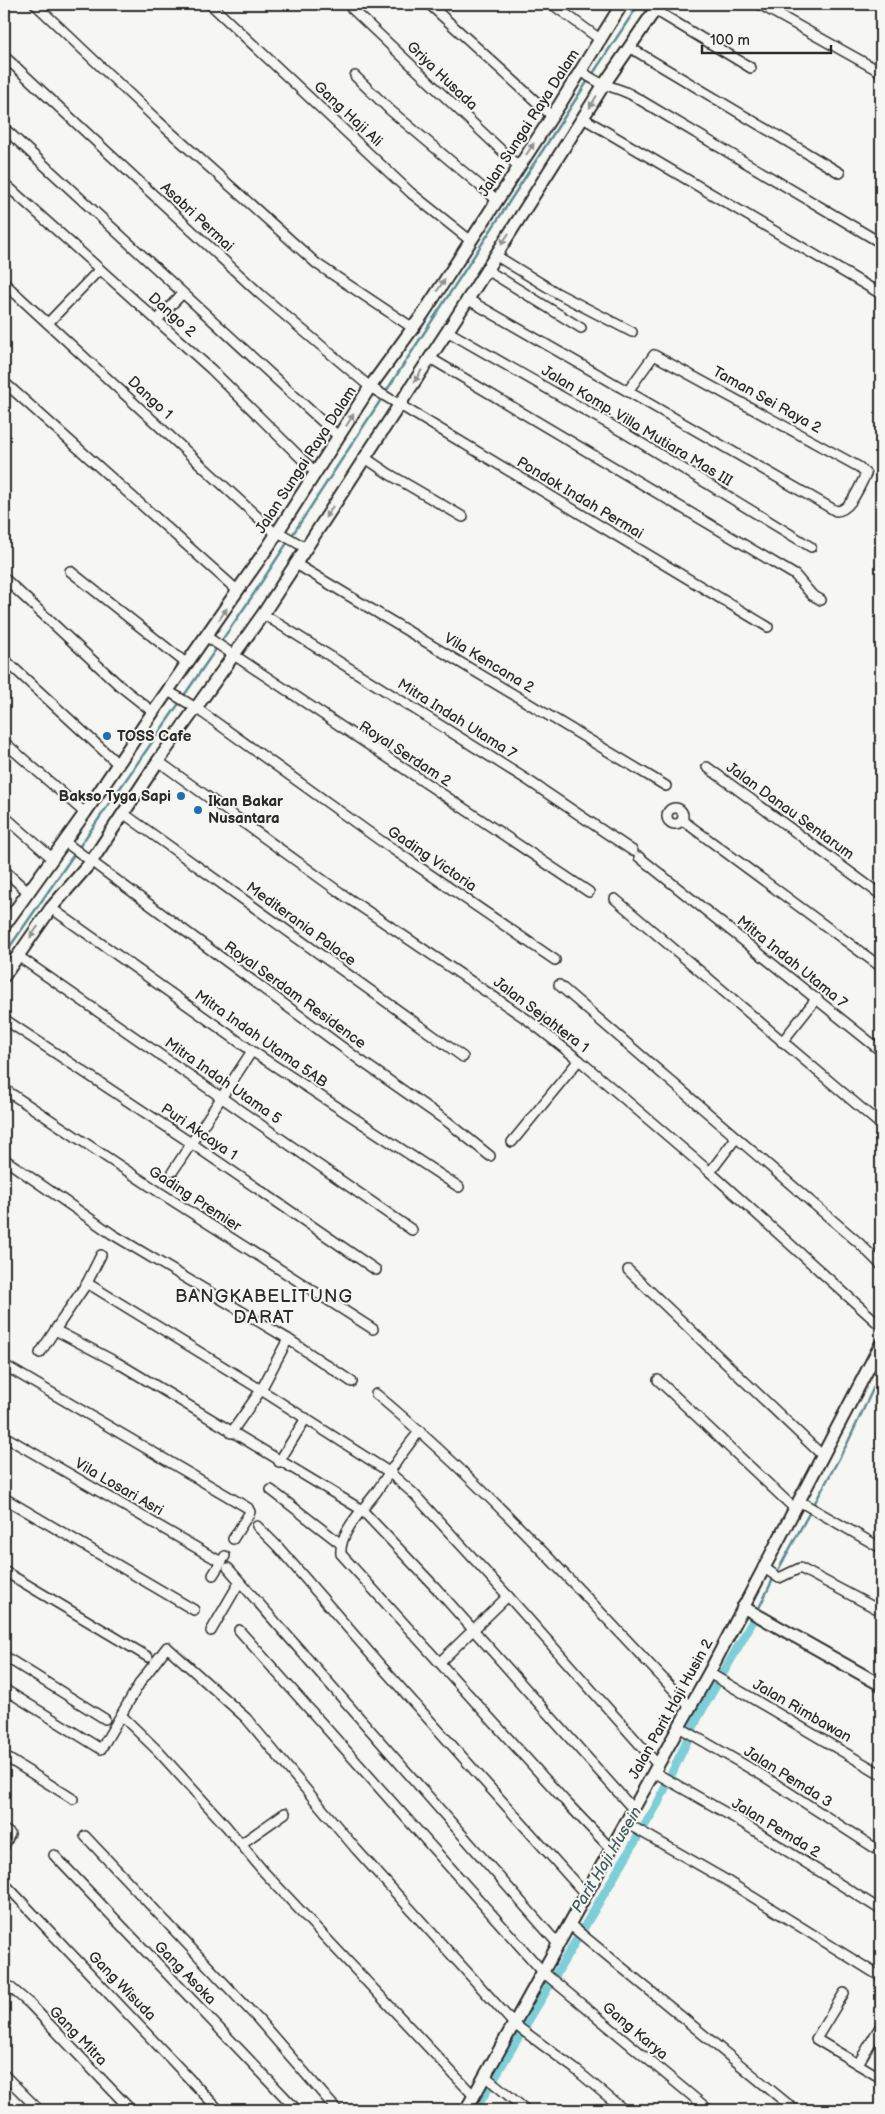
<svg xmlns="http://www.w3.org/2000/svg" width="885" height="2114" font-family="'Balsamiq Sans',sans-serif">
<rect width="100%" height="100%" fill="#f6f6f2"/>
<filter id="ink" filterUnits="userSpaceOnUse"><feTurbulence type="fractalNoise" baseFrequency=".02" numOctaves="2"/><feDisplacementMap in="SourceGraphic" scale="10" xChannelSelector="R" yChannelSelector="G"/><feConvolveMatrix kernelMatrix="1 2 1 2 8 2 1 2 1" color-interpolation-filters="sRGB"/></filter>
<g filter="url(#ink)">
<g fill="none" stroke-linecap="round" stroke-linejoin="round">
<g stroke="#5d8d92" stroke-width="2.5">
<path d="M592,75l47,-71"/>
<path d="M385,393l204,-314"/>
<path d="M183,697l68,-99 131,-200"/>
<path d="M4,955l176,-253"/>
<path d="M777,1572l70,-128 34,-72"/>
<path d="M758,1610l16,-33"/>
</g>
<path stroke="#7eced7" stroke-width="9" d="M475,2110l183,-307 40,-86 56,-98"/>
<g stroke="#2b2b2b" stroke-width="12">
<g id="street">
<path d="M35,4l123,117 159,143 96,64"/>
<path d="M210,4l201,189 60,48"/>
<path d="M347,4l172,163"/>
<path d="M429,4l123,112"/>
<path d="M552,4l49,36"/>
<path d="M759,4l122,68"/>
<path d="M655,10l96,58"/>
<path d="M629,47l211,126"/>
<path d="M4,56l256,238 110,93 398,240"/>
<path d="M582,71c16,15 30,14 48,23l251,149"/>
<path d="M355,76l35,34 107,90"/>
<path d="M583,118l298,176"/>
<path d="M4,128l335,309"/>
<path d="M4,183l208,187 104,103"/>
<path d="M495,255l62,38 75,39"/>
<path d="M487,270l94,58"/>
<path d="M4,283l272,251"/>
<path d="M467,299l369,212c15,0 24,-26 30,-37l-7,-7 -205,-112 -26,36"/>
<path d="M157,320l25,-26"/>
<path d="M48,323l51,-53"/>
<path d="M447,331l176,101 188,115"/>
<path d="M430,358l365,217 17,20 9,5"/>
<path d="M4,382l234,209"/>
<path d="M364,457l25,17 74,43"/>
<path d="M278,532l28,16"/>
<path d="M296,564l370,222"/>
<path d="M70,571l117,93"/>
<path d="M4,578l116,108 33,26"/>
<path d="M263,614l266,167 104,70"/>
<path d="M207,637l382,255"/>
<path d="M4,659l114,105"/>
<path d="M168,691l28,17 185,133 174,119"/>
<path d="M4,742l81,71"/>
<path d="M158,761l187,135 183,124 51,40 131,112 171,154"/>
<path d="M707,767l174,128"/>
<circle cx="675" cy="816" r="8"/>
<path d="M123,813l340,244"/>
<path d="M4,816l48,42"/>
<path d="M682,820l199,147"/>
<path d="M65,842l296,219 87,61 42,34"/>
<path d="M639,857l242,194"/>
<path d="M4,870l25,23"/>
<path d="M615,899l266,226"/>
<path d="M51,908l201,143 207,136"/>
<path d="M18,956l394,274"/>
<path d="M559,985l300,258 22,22"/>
<path d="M4,1019l187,124 185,127"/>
<path d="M782,1042l35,-44"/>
<path d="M4,1089l155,103 214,137"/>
<path d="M512,1142l67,-82"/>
<path d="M4,1159l108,75 176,105 64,43"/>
<path d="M173,1171l79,-120"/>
<path d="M710,1172l26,-34"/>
<path d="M628,1270l195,186"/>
<path d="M87,1283l14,-28"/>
<path d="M40,1353l15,-23"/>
<path d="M4,1365l244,143 2,4 -17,27"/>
<path d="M658,1380l137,129"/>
<path d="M376,1394c113,94 212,206 314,313"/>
<path d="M420,1431c-17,19 -29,39 -43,60 -12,17 -38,40 -36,63l224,247 46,48"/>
<path d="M231,1433l30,-43 27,-51"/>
<path d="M4,1436l217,126"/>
<path d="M279,1462l27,-44"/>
<path d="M271,1490l70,54"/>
<path d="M4,1498l190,112"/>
<path d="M799,1501l82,47"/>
<path d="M257,1526l21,21 103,119 205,229"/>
<path d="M763,1567l16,11 21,-10 81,43"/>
<path d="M228,1568l330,376"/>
<path d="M4,1571l144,86"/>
<path d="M213,1575l12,-19"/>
<path d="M239,1630l304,342 166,138"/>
<path d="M211,1631l28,-48"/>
<path d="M4,1656l101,63"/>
<path d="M440,1662l68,-66"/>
<path d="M709,1673l172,101"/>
<path d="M4,1689l97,60 40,-68 26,-34 79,71 110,131 158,175 61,45 49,41"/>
<path d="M122,1716l36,35 68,75 38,46 210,224"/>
<path d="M679,1727l86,50 116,75"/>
<path d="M4,1756l69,43"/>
<path d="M654,1772l79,45 148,93"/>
<path d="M633,1809l-198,-222 -73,-77 -244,-147 -63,-33 32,-47 174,107 128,82 25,22 94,102 150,169"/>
<path d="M626,1823l98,56 157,98"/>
<path d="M4,1830l6,4 -6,12"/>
<path d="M85,1836l173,183 79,91"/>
<path d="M241,1844l44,-31"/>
<path d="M54,1855l243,255"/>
<path d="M4,1883l215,227"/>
<path d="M569,1924l226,186"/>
<path d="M4,1982l26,22 101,106"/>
<path d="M844,1993l-28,46 65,39"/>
<path d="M858,2064l23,-39"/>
<path d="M4,2075l35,35"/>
<path d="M485,2076l41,34"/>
</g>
</g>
<g stroke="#2b2b2b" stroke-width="15">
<g id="secondary">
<path d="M4,926l81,-113 68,-101 117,-168 100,-157 53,-73 137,-210 62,-100"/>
<path d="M4,976l47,-68 40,-46 67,-101 105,-147 193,-296 147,-232 56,-82"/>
<path d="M743,1607l138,78"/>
<path d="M466,2110l243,-437 172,-329"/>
</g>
</g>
<use href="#street" stroke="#f6f6f2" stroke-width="9"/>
<use href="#secondary" stroke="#f6f6f2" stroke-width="11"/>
</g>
<defs><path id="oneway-solid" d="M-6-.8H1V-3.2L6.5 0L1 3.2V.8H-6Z" transform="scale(1.25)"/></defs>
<g fill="#90908e">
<use href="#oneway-solid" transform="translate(593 102) rotate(121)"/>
<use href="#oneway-solid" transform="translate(530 149) rotate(-57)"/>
<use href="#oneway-solid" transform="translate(505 239) rotate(123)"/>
<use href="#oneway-solid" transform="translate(441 285) rotate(-57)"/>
<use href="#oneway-solid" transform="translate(418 376) rotate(122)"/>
<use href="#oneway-solid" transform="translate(350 420) rotate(-58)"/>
<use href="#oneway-solid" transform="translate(329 512) rotate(123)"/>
<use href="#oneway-solid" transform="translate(223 614) rotate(-56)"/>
<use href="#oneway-solid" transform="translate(34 932) rotate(125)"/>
</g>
</g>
<g fill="#1f6fb2" stroke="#f6f6f2" stroke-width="2">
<circle cx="107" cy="736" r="5"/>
<circle cx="181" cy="796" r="5"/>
<circle cx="198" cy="810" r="5"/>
</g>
<g text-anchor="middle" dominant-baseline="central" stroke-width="4" stroke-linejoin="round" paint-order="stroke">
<g font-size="15" fill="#2b2b2b" stroke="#f6f6f2">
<text transform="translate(442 76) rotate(44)">Griya Husada</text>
<text transform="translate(348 114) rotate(43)">Gang Haji Ali</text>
<text transform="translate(529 123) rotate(-57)">Jalan Sungai Raya Dalam</text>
<text transform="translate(197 217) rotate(43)">Asabri Permai</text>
<text transform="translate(172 315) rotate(42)">Dango 2</text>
<text transform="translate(150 398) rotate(43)">Dango 1</text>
<text transform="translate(767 400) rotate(29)">Taman Sei Raya 2</text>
<text transform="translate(637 426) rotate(31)">Jalan Komp. Villa Mutiara Mas III</text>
<text transform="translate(306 460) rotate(-57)">Jalan Sungai Raya Dalam</text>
<text transform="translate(580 498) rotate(31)">Pondok Indah Permai</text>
<text transform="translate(489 663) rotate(31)">Vila Kencana 2</text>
<text transform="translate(457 719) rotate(32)">Mitra Indah Utama 7</text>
<text transform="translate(405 754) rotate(33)">Royal Serdam 2</text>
<text transform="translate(790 811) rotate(36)">Jalan Danau Sentarum</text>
<text transform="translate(432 859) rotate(34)">Gading Victoria</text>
<text transform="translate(301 924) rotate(36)">Mediterania Palace</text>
<text transform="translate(792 962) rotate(39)">Mitra Indah Utama 7</text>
<text transform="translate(295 995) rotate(36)">Royal Serdam Residence</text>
<text transform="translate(541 1015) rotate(37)">Jalan Sejahtera 1</text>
<text transform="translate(261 1039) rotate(35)">Mitra Indah Utama 5AB</text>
<text transform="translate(223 1081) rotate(35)">Mitra Indah Utama 5</text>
<text transform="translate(199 1132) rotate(34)">Puri Akcaya 1</text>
<text transform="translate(195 1199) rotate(33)">Gading Premier</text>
<text transform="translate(119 1487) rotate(30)">Vila Losari Asri</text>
<text transform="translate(671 1709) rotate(-61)">Jalan Parit Haji Husin 2</text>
<text transform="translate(802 1711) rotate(30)">Jalan Rimbawan</text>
<text transform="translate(788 1777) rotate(32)">Jalan Pemda 3</text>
<text transform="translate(776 1828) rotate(31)">Jalan Pemda 2</text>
<text transform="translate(185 1973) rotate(46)">Gang Asoka</text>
<text transform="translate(122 1986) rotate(46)">Gang Wisuda</text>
<text transform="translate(635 2031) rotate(40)">Gang Karya</text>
<text transform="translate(78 2036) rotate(46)">Gang Mitra</text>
</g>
<g font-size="15" font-weight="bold" fill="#2b2b2b" stroke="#f6f6f2" text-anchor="start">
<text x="117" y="736">TOSS Cafe</text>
<text x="171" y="796" text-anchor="end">Bakso Tyga Sapi</text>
<text x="208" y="801">Ikan Bakar<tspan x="208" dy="17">Nusantara</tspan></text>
</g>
<g font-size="16" font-style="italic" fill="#445c5f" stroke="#f6f6f2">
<text transform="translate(607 1860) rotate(-59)">Parit Haji Husein</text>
</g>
<g font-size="18" letter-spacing="1" fill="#2b2b2b" stroke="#f6f6f2">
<text x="264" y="1296">BANGKABELITUNG<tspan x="264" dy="21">DARAT</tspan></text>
</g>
</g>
<rect width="885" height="2114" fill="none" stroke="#f6f6f2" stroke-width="20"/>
<rect x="10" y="10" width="865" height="2094" fill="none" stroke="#2b2b2b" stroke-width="2" filter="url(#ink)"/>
<path d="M702 45v8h129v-8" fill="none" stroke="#2b2b2b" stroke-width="2.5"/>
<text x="710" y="45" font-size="15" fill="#2b2b2b" stroke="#f6f6f2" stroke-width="4" paint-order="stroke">100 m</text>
</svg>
